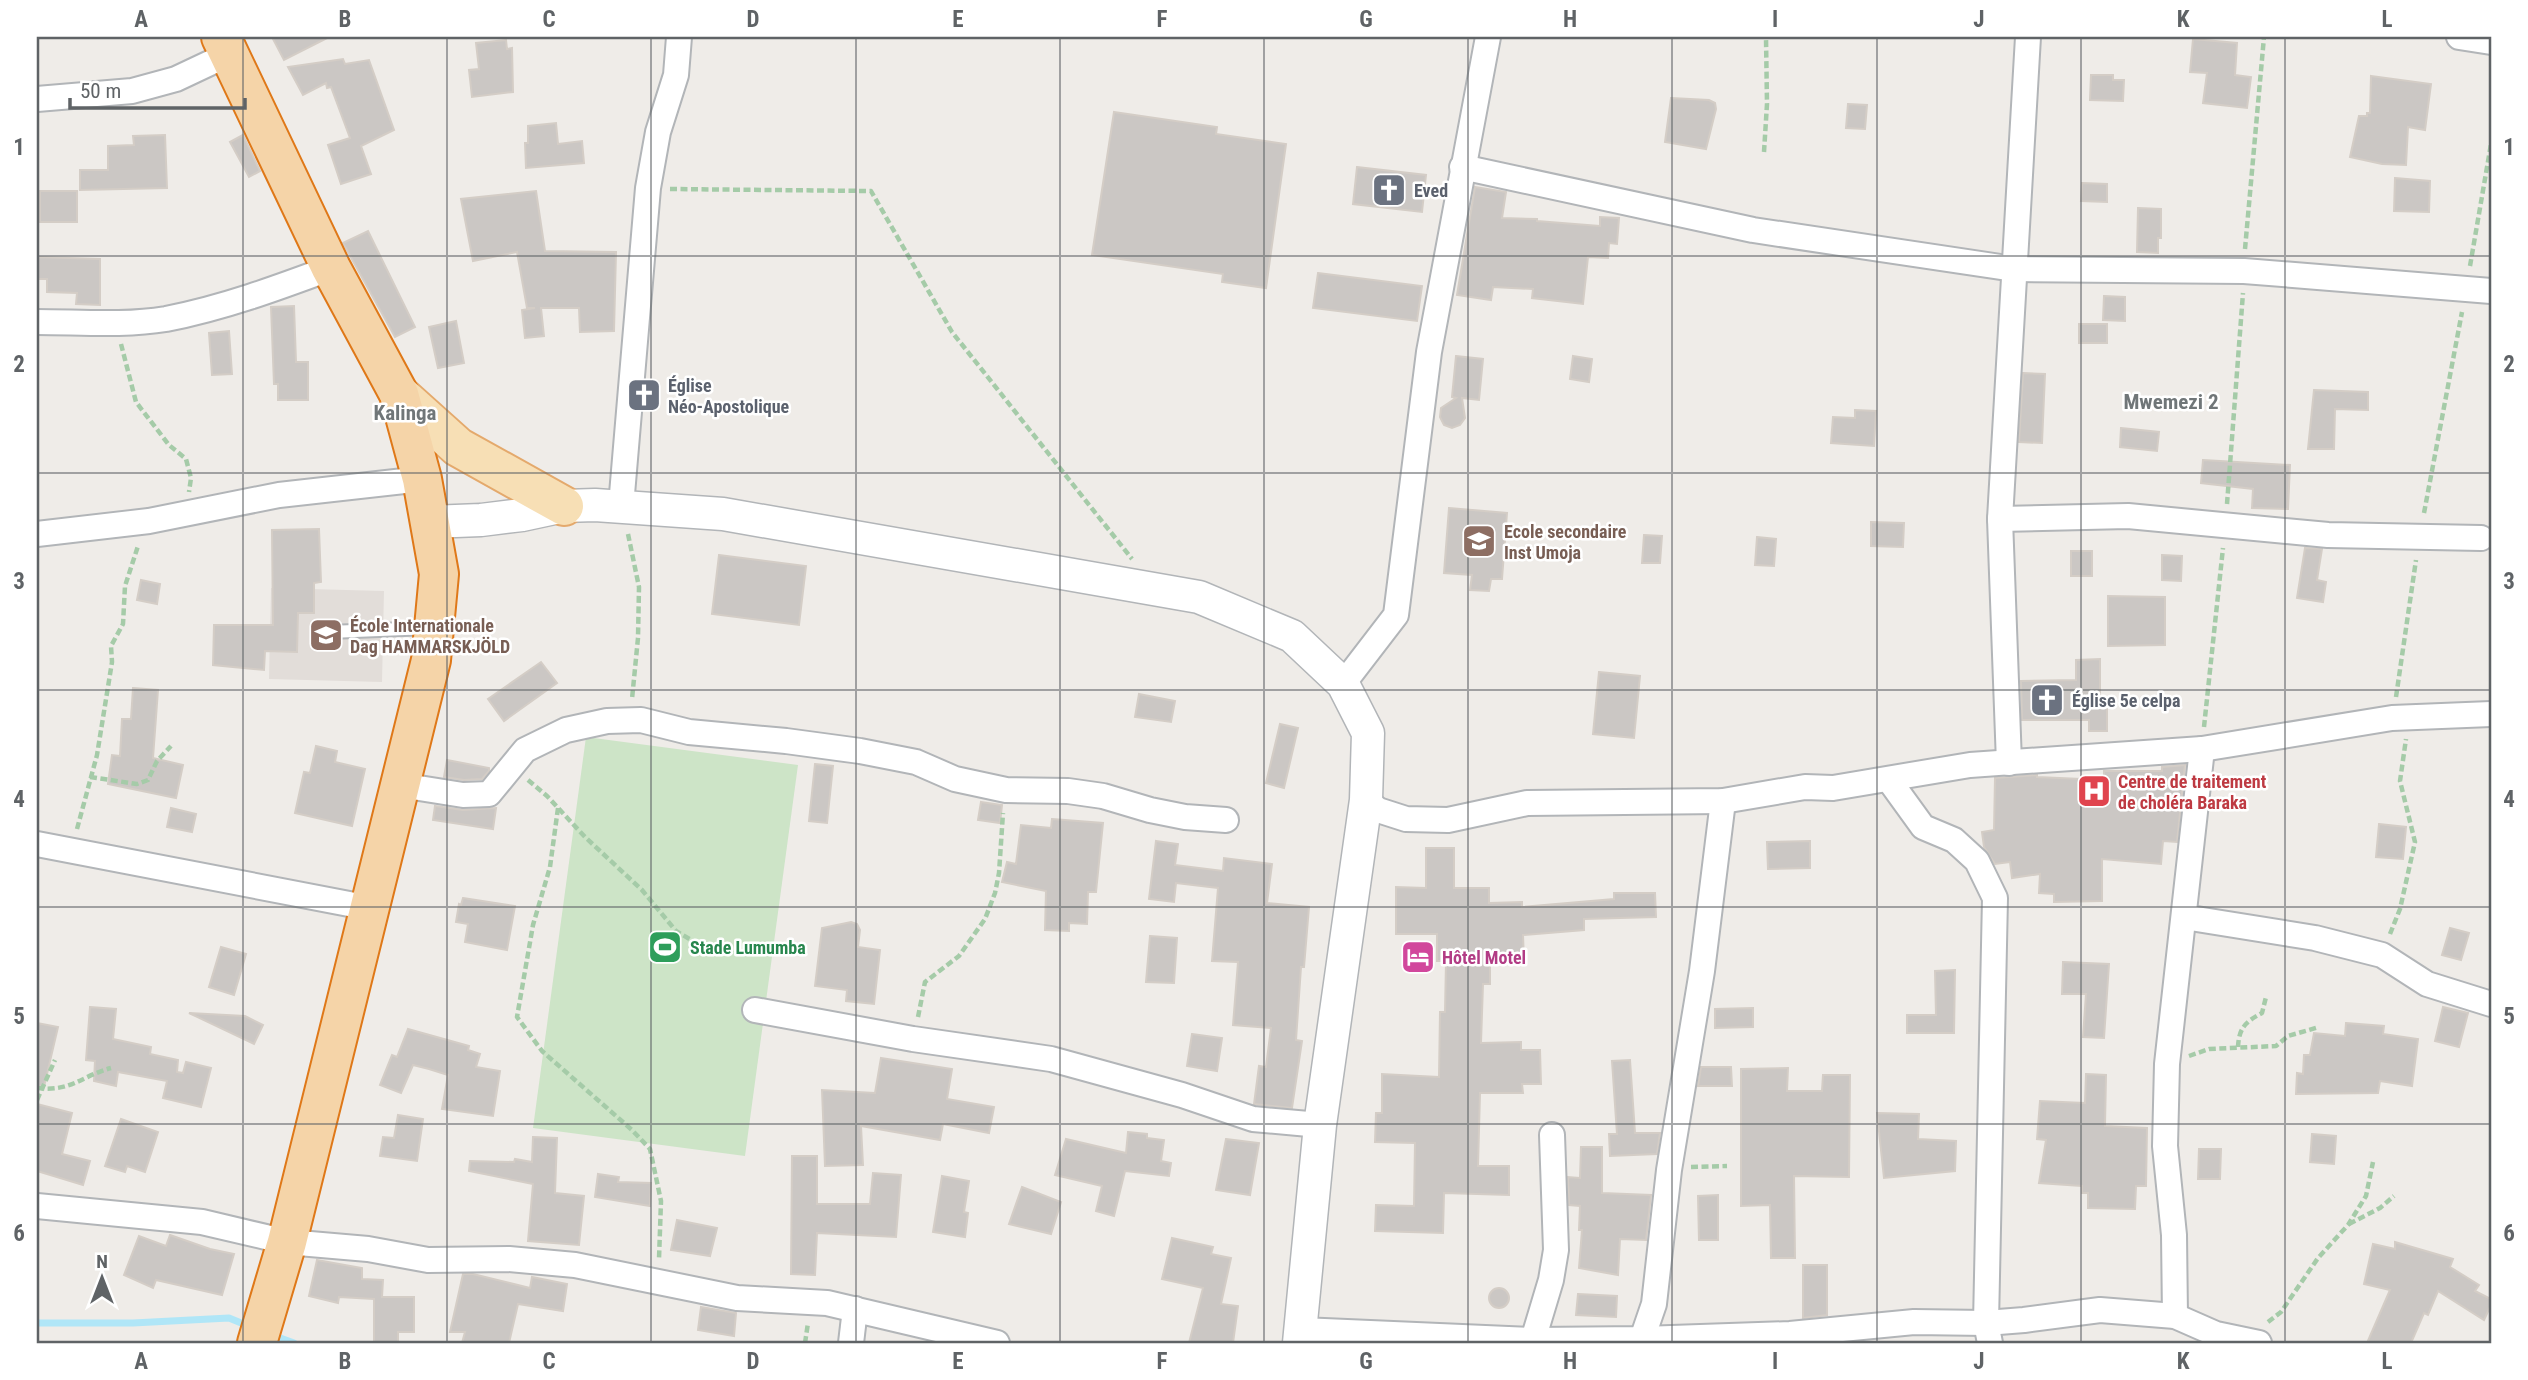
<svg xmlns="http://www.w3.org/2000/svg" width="2528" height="1380" font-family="'Roboto Condensed',sans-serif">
<rect width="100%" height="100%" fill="#efece8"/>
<path fill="#e2ddd9" d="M271,588l113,3 -2,91 -113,-3z"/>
<path fill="#cde4c7" d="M586,737l212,28 -53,391 -212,-28z"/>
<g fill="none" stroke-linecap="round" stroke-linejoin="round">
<g stroke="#b0e6f7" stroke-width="7">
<path d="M37,1323h96l96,-5 22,9"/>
<path d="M272,1335l22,8"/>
</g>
</g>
<g fill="#cbc7c4" stroke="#d4cdc6" stroke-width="2">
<path d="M272,37h57l-45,23z"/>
<path d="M2193,39l44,4 -2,32 16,2 -4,31 -44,-5 4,-30 -17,-1z"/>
<path d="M506,40l1,9 5,-1 1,44 -41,5 -3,-27 10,-1 -3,-26z"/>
<path d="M343,59l2,5 24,-4 25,70 -33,16 10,28 -30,10 -13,-39 22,-7 -19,-51 -4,1 -1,-5 -23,12 -15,-28z"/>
<path d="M2091,75h22v5h11l-1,21 -33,-1z"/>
<path d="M2371,76l60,8 -6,46 -17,-3 -2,38 -24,-1 -32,-7 9,-41h8v-3h3z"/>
<path d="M1671,98l38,2 6,3 1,6 -10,40 -41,-7z"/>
<path d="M1848,104l19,1 -2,24 -19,-1z"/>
<path d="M1114,112l103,15 -1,7 70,10 -20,144 -44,-6 1,-8 -131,-19z"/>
<path d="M556,123l2,21 24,-3 2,22 -58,5 -1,-25h3v-17z"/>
<path d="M165,135l2,53 -87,2v-20h28v-24l26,-1 -1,-9z"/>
<path d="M243,135l17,36 -11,6 -19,-35z"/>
<path d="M1357,167l69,8 -4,37 -69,-8z"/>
<path d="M2395,178l35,3 -1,31 -35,-1z"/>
<path d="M2082,183l25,1v18l-26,-1z"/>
<path d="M1475,187l31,5 -4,26 35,1v2l63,5v-9l19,1 -2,26 -8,-1 -1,15 -20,-1 -5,47 -51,-6 1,-9 -40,-2 -2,13 -34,-5z"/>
<rect x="40" y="191" width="37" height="31"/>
<path d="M536,191l9,60 71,1 -2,79 -34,1 -1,-24h-38l3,28 -19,2 -3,-28 13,-2h-8l-10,-56 -44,9 -12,-62z"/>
<path d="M2138,208l23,1v29h-3v15l-21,-1z"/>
<path d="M368,231l47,96 -20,10 -52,-94z"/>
<path d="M37,257l63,2v46l-24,-1 1,-11 -30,-1v-13h-10z"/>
<path d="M1318,273l104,13 -5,35 -104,-13z"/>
<path d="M2104,296l21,1v24l-22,-1z"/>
<path d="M294,306l2,56h12v38h-30v-16h-4l-3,-77z"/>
<path d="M456,321l8,42 -26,5 -9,-41z"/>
<rect x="2079" y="324" width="28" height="19"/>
<path d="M229,331l3,43 -20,1 -3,-42z"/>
<path d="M1456,356l27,3 -4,41 -17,-2 3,20 -5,7 -8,3 -8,-3 -4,-8 1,-9 15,-10 -4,-1z"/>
<path d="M1573,356l19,3 -3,23 -19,-3z"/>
<path d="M2023,373l22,1 -3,69 -23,-1z"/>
<path d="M2314,390l54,2v18l-33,-1 -1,40h-26z"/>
<path d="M1855,410l21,1 -2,35 -43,-3 2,-26 22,1z"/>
<path d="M2121,428l38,4 -2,19 -37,-4z"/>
<path d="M2203,460l87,5 -2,44 -36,-1 1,-19 -52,-6z"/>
<path d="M1449,508l58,5 -5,66h-11l-2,12 -19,-1 2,-15 -28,-2z"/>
<path d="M1871,522l33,1 -1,24 -32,-1z"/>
<path d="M319,529l2,53 -7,1v30h-16l-1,39 -32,-1 -1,19 -51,-5 1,-40h59l-1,-95z"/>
<path d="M1644,535l18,1 -2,27h-18z"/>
<path d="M1757,537l19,2 -2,27 -19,-1z"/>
<path d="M2305,548l17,1 -5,31 9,2 -3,20 -26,-4z"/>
<rect x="2071" y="551" width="21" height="25"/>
<path d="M719,555l87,11 -7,59 -87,-11z"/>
<path d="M2162,555l20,1 -1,25 -19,-1z"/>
<path d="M141,580l19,4 -3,20 -20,-4z"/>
<path d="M2108,596l57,1v48l-57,1z"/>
<path d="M2100,659v42h7v30h-18v-11h-67l-1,-39 55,-1v-20z"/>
<path d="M541,662l16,21 -53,38 -16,-22z"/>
<path d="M1599,672l41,4 -6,62 -41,-4z"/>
<path d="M133,688l25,2 -5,68 30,7 -7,33 -68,-14 4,-29 8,1 2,-37h9z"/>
<path d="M1139,694l36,7 -4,21 -36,-5z"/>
<path d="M1280,724l18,4 -14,60 -18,-5z"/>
<path d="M316,746l21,5 -2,11 30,7 -13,57 -57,-13 9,-41 6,1z"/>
<path d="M447,760l42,8v3l-7,8 -18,1 -20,-3z"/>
<path d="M815,764l18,2 -6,57 -18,-2z"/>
<path d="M2185,765l-8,77 -14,-1 -2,23 -59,-5v42l-48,1v-8l-15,-1 1,-19 -28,4 -2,-16 -15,2 -11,-17 -2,-15 12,-2 1,-52 42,-3v2l67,3v-9h58v-4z"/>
<path d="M981,802l21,3 -2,18 -22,-3z"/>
<path d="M435,806l28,4 33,-2 -3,21 -60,-9z"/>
<path d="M171,808l25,6 -4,18 -25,-5z"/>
<path d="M1052,819l51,4 -7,69h-8l-1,32 -18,-1v8l-24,-1 1,-39 -44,-9 5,-20 9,2 5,-39 30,3z"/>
<path d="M2379,824l27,3 -3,32 -27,-2z"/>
<path d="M1156,841l22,3 -3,21 48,6 1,-13 48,6 -5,39 42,4 -5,60h-3l-5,73 6,1 -10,67 -38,-4 5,-38 7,1 5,-39 -38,-3 5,-63 -26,-1 6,-73 -42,-5 -2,19 -25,-3z"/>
<path d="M1810,841v27l-42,1 -1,-27z"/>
<path d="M1426,848h28v40h35v15l33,-1v5l92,-8v-6h41l1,24 -72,2v11l-61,5 1,26 -34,1v22h-7l-2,59 40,-1v8h19l1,34h-19l1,9h-43l-2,73h31v29l-65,-2 -1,40 -68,-2 1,-26 38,1 1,-63 -40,-1 1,-29h6v-39l57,3 1,-65h5l1,-51h-9v-27h-41v-47l30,1z"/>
<path d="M463,898l52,8 -8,44 -42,-8 3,-18 -12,-2 3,-18 2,1z"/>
<path d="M851,922l6,2 3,6 -2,17 22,3 -6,54 -28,-3 1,-11 -32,-4 7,-58z"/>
<path d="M2450,928l19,5 -8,27 -19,-5z"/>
<path d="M1150,936l27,2 -3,45 -28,-1z"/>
<path d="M221,947l25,7 -12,41 -25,-8z"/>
<path d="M2063,962l46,2 -5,74 -21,-1 3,-43h-24z"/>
<path d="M1955,970l-1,63h-47v-18h29l-1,-44z"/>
<path d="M90,1007l26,2 -3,30 38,8 -1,7 28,6 -1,12 6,1 3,-11 25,6 -10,39 -38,-9 4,-17 -49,-9 -2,14 -22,-5 1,-20 -9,-1z"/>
<path d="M2443,1007l25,6 -9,34 -24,-6z"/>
<path d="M1753,1008v19l-38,1v-19z"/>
<path d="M189,1013l56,3 18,9 -9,19z"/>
<path d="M37,1023l21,4 -14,60 -7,-1z"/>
<path d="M2346,1023l38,3 -1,8 35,5 -6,47 -32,-5 -2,12 -82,1 1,-21 6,1 1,-19h6l4,-22 31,3z"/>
<path d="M408,1029l61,17 -1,4 12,4 -4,13 24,4 -7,45 -51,-7 6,-34 -19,-6 -16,-4 -12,28 -21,-8 12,-30 5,2z"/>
<path d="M1192,1034l30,4 -5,33 -30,-5z"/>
<path d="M881,1058l71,11 -5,30 47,8 -5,26 -46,-9 -3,16 -79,-14 2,39 -38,1 -3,-76 53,3z"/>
<path d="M1630,1060l5,73h25l-3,21 -47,2 -1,-22h8l-5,-73z"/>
<path d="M1701,1067h30l1,19h-34z"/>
<path d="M1788,1068l-1,23h35l1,-16h27l-1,102 -55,-1 1,82h-24l-1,-53 -29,1v-137z"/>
<path d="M2086,1074l20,1 -1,51 42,2 -1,58h-10l-1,23 -47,-1v-15h-6v-7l-43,-3 7,-43 -9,-1 3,-38 45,2z"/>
<path d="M37,1104l35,9 -10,41 28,7 -7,24 -46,-14z"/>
<path d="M1877,1113l42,1 -1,25 38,2 -1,30 -71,7z"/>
<path d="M398,1115l25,4 -6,42 -37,-5 3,-19 11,1z"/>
<path d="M121,1119l37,13 -13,40 -18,-6 -2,6 -20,-6z"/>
<path d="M1128,1132l19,2v4l17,2 -3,21 10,2 -2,13 -44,-5 -11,45 -18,-5 6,-25 -47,-11 11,-36 60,14z"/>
<path d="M2312,1134l24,2 -2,28 -24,-2z"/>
<path d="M533,1137l24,1 -2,55 29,3 -5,49 -51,-4 5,-57 -64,-13 1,-10 44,1 1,-3 17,3z"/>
<path d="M1226,1139l33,4 -9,52 -34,-5z"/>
<path d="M1581,1147h21v46l49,2 -5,45 -26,-1 -2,36 -39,-7 3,-38h-3l1,-24 -11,-1 -1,-28 12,1z"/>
<path d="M2199,1149h22l-1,30h-22z"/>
<path d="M792,1156h25v48h53l3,-31 28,2 -5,62 -79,-4 -2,42 -24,-1z"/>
<path d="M598,1174l21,3 -1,5 33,1 -1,23 -55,-9z"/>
<path d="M942,1176l27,5 -5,31 4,1 -3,24 -32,-5z"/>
<path d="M1022,1187l39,15 -10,32 -42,-10z"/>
<path d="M1718,1195v45h-19l-1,-44z"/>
<path d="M677,1220l40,8 -7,28 -39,-6z"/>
<path d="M170,1235l40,14 24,5 -12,41 -66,-15 -3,8 -29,-13 15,-39 27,10z"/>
<path d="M1172,1238l41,9 -2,7 20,4 -10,46 17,2 -5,37h-44l14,-55 -41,-9z"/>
<path d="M2395,1242l58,17 -3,8 29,18 -4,6 16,8v6l-7,15 -46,-29 -10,24 -4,-2 -13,30h-44l23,-53 -26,-6 9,-40 22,5z"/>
<path d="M317,1260l45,8v11l21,1 -1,17h32v35h-16v11h-24v-44l-35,-2 -1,6 -29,-7z"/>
<path d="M1803,1265h24v50l-24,3z"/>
<path d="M463,1274h10l57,14 2,-11 35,7 -4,27 -45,-7 -9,39h-47l3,-11h-15z"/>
<circle cx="1499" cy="1298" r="10"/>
<path d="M1578,1294l39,2 -1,21 -40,-2z"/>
<path d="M701,1307l35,6 -2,23 -36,-6z"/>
</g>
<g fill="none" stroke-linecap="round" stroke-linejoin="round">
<g stroke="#b2b5b8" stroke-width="16">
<path id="service" d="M329,632l101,-4"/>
</g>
<g stroke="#b2b5b8" stroke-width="28">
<g id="minor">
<path d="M2459,37l32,5"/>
<path d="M37,99l95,-8 44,-12 53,-25"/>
<path d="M1462,167l291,63 261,39 230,2 247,20"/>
<path d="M37,322c42,0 87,4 129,-3 57,-11 111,-31 165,-51"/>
<path d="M621,506l27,-318 10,-56 18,-57 3,-38"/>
<path d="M2000,519l128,-3 200,19 153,3"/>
<path d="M37,534l112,-13 130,-26 143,-16"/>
<path d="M1343,684l53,-69 33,-263 59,-315"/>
<path d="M2009,763l-9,-244 28,-482"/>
<path d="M1889,780l34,47 31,13 23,21 18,37 -9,425 4,20"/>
<path d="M400,785l63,10 26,-1 36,-44 41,-20 41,-9 34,-1 48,12 97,9 74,10 56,11 39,17 51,11 62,1 35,5 47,14 35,7 41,3"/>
<path d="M1366,800l12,10 28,9 42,1 79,-17 196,-2 82,-14 28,1 137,-23 232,-16 190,-31 99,-4"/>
<path d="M37,844l333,64"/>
<path d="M2184,917l131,21 67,17 45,29 64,20"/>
<path d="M755,1010l158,29 138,20 131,36 71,24 67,6"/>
<path d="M37,1206l165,16 85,20 81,7 60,11 81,-1 66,6 162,33 90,5 170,40"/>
<path d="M2175,1316l-1,-81 -9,-89 2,-82 35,-315"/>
<path d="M1301,1330l232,10 109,-1 148,-5 124,-12 72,1 38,-3 76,-10 75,6 41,18 43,9"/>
<path d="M1533,1340l18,-60 5,-30 -4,-115"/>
<path d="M851,1343l4,-34"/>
<path d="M1639,1343l3,-4 12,-35 15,-134 33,-199 21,-170"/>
</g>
</g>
<g stroke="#b2b5b8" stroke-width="35">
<path id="tertiary" d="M430,522l51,-2 41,-5 42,-9 31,-1 128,9 476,83 93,39 51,48 25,49 -2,67 -46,325 -21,218"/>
</g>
<g stroke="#e4a96c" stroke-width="42">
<path id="primary" d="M399,394l59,53 106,59"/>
</g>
<g stroke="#df7818" stroke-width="42">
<path id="trunk" d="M221,37l110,231 68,126 23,85 17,95 -8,86 -144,582 -30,101"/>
</g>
<g stroke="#a5cba8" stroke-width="4.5" stroke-dasharray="7 3.5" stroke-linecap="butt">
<path d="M1764,152l3,-48 -1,-67"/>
<path d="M670,189l201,2 81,141 180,227"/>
<path d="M2245,249l19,-212"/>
<path d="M2470,266l21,-122"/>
<path d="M121,344l15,58 33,43 17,14 5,19 -2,14"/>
<path d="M2227,504l16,-211"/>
<path d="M2424,513l38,-201"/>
<path d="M628,534l11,53 -1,51 -6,61"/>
<path d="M2396,697l20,-137"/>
<path d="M2204,727l19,-179"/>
<path d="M90,777l47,7 11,-4 9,-19 14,-15"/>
<path d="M528,780l19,16 38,41 57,53 34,41 22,13"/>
<path d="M558,808l-8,59 -17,58 -16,92 25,34 90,79 18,19 11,52 -2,58"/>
<path d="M77,829l20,-74 15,-93 -1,-16 12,-22 2,-38 13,-40"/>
<path d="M2390,934l10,-25 15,-67 -15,-61 6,-42"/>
<path d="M918,1017l7,-35 34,-26 26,-37 10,-26 4,-20 4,-60"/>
<path d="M2238,1047c1,-19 7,-25 24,-34l4,-16"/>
<path d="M2189,1056l20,-7 67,-3 12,-10 31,-9"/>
<path d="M37,1088c35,4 44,-12 74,-20"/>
<path d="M37,1100l18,-40"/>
<path d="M1691,1167l36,-1"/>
<path d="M2349,1224l31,-16 14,-12"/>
<path d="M2268,1322l13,-10 37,-54 30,-33 18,-29 7,-34"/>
<path d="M805,1343l3,-20"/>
</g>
<use href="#service" stroke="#fff" stroke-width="12"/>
<use href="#minor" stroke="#fff" stroke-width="24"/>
<use href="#tertiary" stroke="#fff" stroke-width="32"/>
<use href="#primary" stroke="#f7dfb5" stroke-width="38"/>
<use href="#trunk" stroke="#f5d4a8" stroke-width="38"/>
</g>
<path fill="none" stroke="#5f6366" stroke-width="2" stroke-opacity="0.55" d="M243,37v1306M447,37v1306M651,37v1306M856,37v1306M1060,37v1306M1264,37v1306M1468,37v1306M1672,37v1306M1877,37v1306M2081,37v1306M2285,37v1306M37,256h2454M37,473h2454M37,690h2454M37,907h2454M37,1124h2454"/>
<defs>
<g id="church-square" transform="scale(1.75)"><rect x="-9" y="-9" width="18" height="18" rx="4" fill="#6b7280" stroke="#fff"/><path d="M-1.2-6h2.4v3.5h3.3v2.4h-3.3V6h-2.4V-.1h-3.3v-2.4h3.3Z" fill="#fff"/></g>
<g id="school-square" transform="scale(1.75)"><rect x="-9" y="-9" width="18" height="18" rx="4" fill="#8d6e63" stroke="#fff"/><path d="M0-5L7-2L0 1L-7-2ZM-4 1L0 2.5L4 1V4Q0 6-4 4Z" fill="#fff"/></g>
<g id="hospital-square" transform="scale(1.75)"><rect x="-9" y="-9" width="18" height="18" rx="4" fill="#e0444e" stroke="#fff"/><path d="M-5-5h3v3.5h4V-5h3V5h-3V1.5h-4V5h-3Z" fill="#fff"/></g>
<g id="stadium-square" transform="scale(1.75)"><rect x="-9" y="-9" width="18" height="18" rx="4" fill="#2e9e5b" stroke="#fff"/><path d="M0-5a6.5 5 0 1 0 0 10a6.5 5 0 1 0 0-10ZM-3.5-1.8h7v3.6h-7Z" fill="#fff"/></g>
<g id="hotel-square" transform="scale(1.75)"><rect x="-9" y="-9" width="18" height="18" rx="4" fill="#d1479c" stroke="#fff"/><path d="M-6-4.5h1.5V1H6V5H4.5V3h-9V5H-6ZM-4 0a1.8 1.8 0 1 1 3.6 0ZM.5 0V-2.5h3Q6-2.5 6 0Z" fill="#fff"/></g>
</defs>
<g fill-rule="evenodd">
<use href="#church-square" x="1389" y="190"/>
<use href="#church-square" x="644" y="395"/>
<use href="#school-square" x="1479" y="541"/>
<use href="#school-square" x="326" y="635"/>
<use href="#church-square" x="2047" y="700"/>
<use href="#hospital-square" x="2094" y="791"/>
<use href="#stadium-square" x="665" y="947"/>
<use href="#hotel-square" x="1418" y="957"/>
</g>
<g text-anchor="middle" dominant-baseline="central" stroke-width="5" stroke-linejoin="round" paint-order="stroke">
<g font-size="18" font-weight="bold" fill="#5b616d" stroke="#fff" text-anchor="start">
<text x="1414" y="190">Eved</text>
<text x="668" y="385">Église<tspan x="668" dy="21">Néo-Apostolique</tspan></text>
<text x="2072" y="700">Église 5e celpa</text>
</g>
<g font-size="18" font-weight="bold" fill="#785e54" stroke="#fff" text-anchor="start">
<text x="1504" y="531">Ecole secondaire<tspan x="1504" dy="21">Inst Umoja</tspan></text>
<text x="350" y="625">École Internationale<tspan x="350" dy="21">Dag HAMMARSKJÖLD</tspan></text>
</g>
<g font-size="18" font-weight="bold" fill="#be3a42" stroke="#fff" text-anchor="start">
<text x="2118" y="781">Centre de traitement<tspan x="2118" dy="21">de choléra Baraka</tspan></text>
</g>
<g font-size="18" font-weight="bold" fill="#27864d" stroke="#fff" text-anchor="start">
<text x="690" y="947">Stade Lumumba</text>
</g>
<g font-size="18" font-weight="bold" fill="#b23c85" stroke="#fff" text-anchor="start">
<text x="1442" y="957">Hôtel Motel</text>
</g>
<g font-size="21" font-weight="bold" fill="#707678" stroke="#fff">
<text x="2171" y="402">Mwemezi 2</text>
<text x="405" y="413">Kalinga</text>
</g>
</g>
<rect width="2528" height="1380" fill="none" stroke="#ffffff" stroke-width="77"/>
<g transform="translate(102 1278)" stroke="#ffffff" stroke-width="5" paint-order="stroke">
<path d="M0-5L12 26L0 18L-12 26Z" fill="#5f6366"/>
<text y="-10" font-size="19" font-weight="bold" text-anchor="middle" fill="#5f6366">N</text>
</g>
<path d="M70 98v10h175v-10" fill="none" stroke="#5f6366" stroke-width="3.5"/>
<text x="80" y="98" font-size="21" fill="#5f6366" stroke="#ffffff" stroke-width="5" paint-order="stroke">50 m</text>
<rect x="38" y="38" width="2452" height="1304" fill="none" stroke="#5f6366" stroke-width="2.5"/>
<g font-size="23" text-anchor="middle" font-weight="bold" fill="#5f6366">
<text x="141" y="27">A</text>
<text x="345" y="27">B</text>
<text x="549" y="27">C</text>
<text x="753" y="27">D</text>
<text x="958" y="27">E</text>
<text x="1162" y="27">F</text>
<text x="1366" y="27">G</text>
<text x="1570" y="27">H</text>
<text x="1775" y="27">I</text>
<text x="1979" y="27">J</text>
<text x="2183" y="27">K</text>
<text x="2387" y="27">L</text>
<text x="19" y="155">1</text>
<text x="2509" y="155">1</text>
<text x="19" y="372">2</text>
<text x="2509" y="372">2</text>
<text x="19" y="589">3</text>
<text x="2509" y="589">3</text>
<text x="19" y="807">4</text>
<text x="2509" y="807">4</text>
<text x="19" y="1024">5</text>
<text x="2509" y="1024">5</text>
<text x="19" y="1241">6</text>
<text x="2509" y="1241">6</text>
<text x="141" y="1369">A</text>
<text x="345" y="1369">B</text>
<text x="549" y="1369">C</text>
<text x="753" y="1369">D</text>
<text x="958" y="1369">E</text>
<text x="1162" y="1369">F</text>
<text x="1366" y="1369">G</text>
<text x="1570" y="1369">H</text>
<text x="1775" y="1369">I</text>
<text x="1979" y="1369">J</text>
<text x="2183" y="1369">K</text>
<text x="2387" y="1369">L</text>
</g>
</svg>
